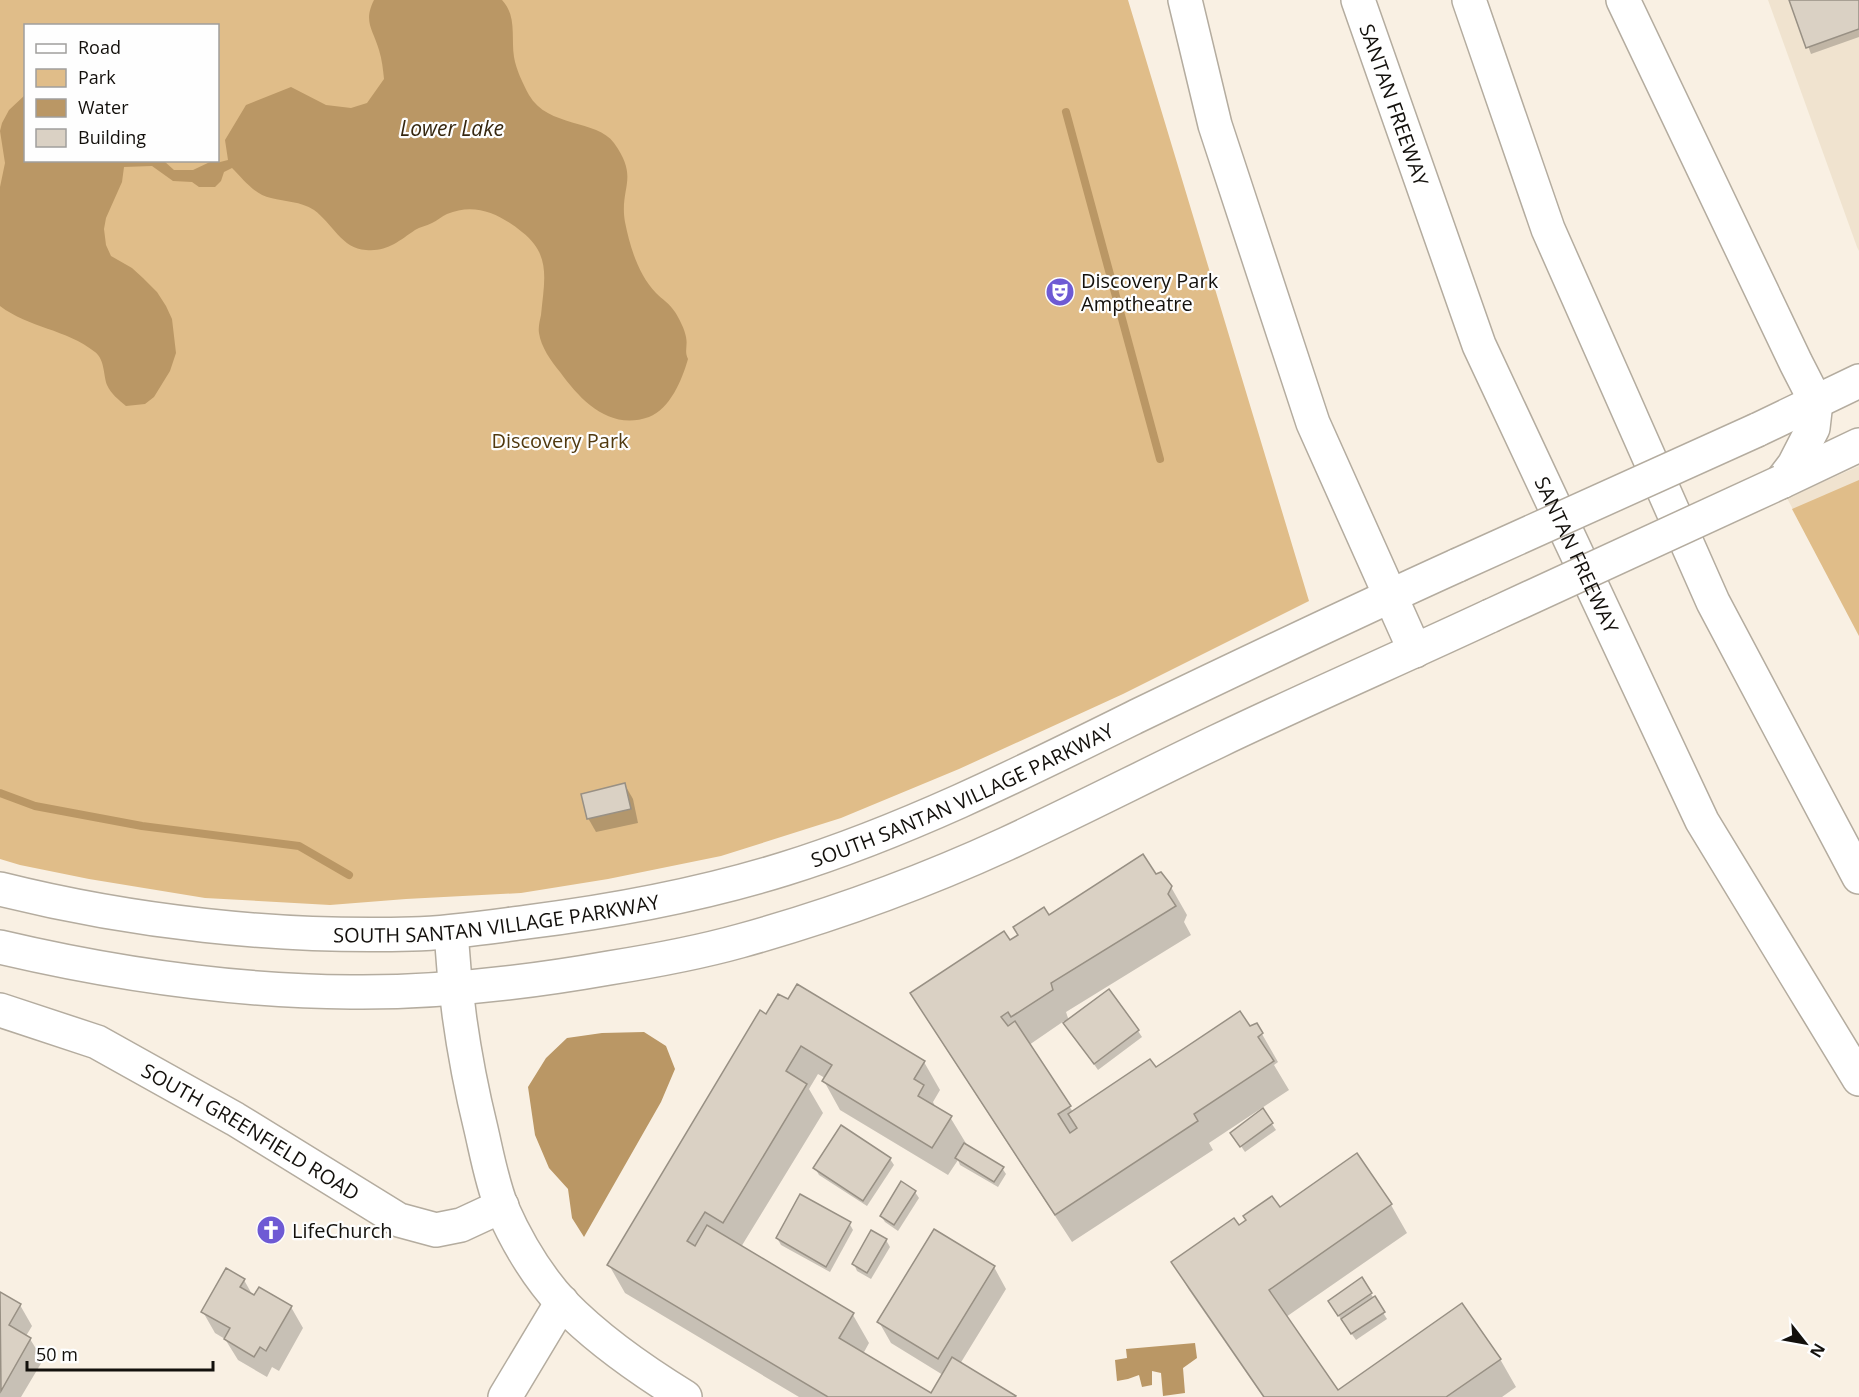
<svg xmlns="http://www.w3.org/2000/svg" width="1859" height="1397" font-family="'Open Sans',sans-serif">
<rect width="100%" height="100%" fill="#f9f0e3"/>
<g fill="#f0e3cf">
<path d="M1768,0h91v251l-2,-4z"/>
<path d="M1859,466v170l-72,-138z"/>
</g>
<g fill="#e0bd89" fill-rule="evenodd">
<path d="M0,0h1128l181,601 -186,93 -164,75 -118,49 -120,38 -113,23 -87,14 -115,6 -76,6 -125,-7 -116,-19 -69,-14 -20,-6zM26,26h192v134h-192z"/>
<path d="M1859,480v156l-67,-127z"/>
</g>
<g fill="#ba9765">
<path d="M374,0h128c15,16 9,37 12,57 2,12 9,27 15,38 19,33 68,24 85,48 26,36 5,44 11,79 5,25 13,52 31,71 6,6 14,11 19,19 4,6 10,18 11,25 2,9 -2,14 2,22 -6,21 -18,50 -39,58 -39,14 -68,-16 -89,-45 -9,-11 -19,-25 -21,-39 -1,-6 1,-13 2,-18 3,-33 11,-60 -19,-83 -22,-18 -47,-30 -75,-18 -5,2 -10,7 -15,9 -6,3 -12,4 -17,7 -16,11 -28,22 -49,20 -24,-1 -34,-27 -52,-40 -14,-9 -28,-8 -43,-12 -16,-3 -28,-19 -39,-30l-8,4 -3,9 -6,6h-16l-7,-5 -19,-1 -21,-15 -28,1 -2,15 -16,36 -2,11 2,16 5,11 21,12 11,10 14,14 9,14 6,13 4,34 -6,18 -16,26 -9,7 -19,2c-7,-6 -15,-12 -19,-21 -4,-11 -2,-25 -12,-33 -29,-23 -66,-24 -95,-46v-119l5,-24 -5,-32 2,-8 7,-13 16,-15 1,65 138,1 10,9h19l19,-9 8,1 8,-2 -3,-20 21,-35 45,-18 35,18 25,3 16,-5 17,-24c-1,-10 -2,-19 -5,-29 -6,-21 -16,-28 -5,-50z"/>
<path d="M644,1032l22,14 9,23 -14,33 -77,135 -12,-19 -4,-29 -19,-21 -14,-33 -7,-48 18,-29 21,-20 35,-5z"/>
<path d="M1195,1343l2,15 -14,10 2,25 -22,3 -2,-23 -9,-2v14l-10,2 -3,-12 -11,4 -11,2 -2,-21 12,-2 -1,-9z"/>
</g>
<g fill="#0003">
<path d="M1791,0h68v37l-48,17z"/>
<path d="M625,785l8,14 5,24 -42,9 -8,-14z"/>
<path d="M1155,876l16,11 16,28 -3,7 7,13 -125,77 3,9 69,10 4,6 -44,33 -34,-49 -35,24 44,67 82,-43 95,-40 12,5 16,28 -4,3 15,25 -80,53 4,7 -141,92 -144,-221 -16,-28 98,-50 39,-26z"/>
<path d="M767,1016l157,46 16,28 -7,12 3,6 14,9 17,28 35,23 4,6 -8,13 -38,-22 -2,-5 -10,15 -108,-65 -16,-29 1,-3 -7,-4 -9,15 14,24 -82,134 112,68 16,28 -6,11 68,41 12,-20 -52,-32 -12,-21 55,-91 60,36 12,22 -46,75 55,33h-216l-174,-104 -16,-28z"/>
<path d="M1263,1111l13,19 -31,22 -9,-13z"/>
<path d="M890,1159l4,6 -27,41 -48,-31 -4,-7z"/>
<path d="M915,1192l4,6 -21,33 -13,-9 -4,-6z"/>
<path d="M1391,1205l16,28 -121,84 52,75 162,-33 16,28 -14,10h-239l-74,-107 -16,-28 65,-35 42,-18z"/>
<path d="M849,1223l4,7 -23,42 -49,-27 -4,-7z"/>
<path d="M886,1240l4,7 -19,32 -14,-8 -3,-7z"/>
<path d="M244,1280l9,16 38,11 12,21 -24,43 -7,-4 -5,10 -29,-17 -13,-21 -10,-6 -12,-21z"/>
<path d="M0,1294l20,11 12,21 -6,10 4,3 13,21 -22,37h-21z"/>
<path d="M1371,1294l16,25 -31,21 -23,-32z"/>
</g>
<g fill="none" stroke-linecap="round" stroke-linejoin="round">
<g stroke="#ba9765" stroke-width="8">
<path d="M1066,112l94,347"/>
<path d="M0,793l35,13 107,20 157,20 50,29"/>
</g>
</g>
<g fill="#dad1c4" stroke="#989084" stroke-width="1.5">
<path d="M1789,0h70v29l-53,19z"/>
<path d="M625,783l6,26 -44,10 -6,-25z"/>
<path d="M1143,854l13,20 5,-2 11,14 -4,8 8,12 -125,77 2,7 -42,27 -3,-5 -7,5 7,9 7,-5 56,85 -13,8 12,19 7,-5 -9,-14 82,-55 6,8 84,-56 10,15 7,-3 6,10 -5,4 16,24 -80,53 4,7 -143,94 -145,-222 94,-62 6,9 8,-5 -5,-8 31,-20 5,8z"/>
<path d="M797,984l128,77 -11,18 10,6 -6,11 34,20 -20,32 -110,-67 10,-16 -31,-19 -15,25 21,13 -84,139 -18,-11 -18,29 8,5 12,-21 147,88 -15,25 92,55 21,-36 64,39 -1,1h-187l-221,-132 153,-255 6,4 12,-20 10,5z"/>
<path d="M1109,989l30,41 -45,34 -31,-41z"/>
<path d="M1263,1108l10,15 -33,24 -10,-14z"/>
<path d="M841,1125l50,33 -28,43 -50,-33z"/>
<path d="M964,1143l40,24 -10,15 -39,-24z"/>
<path d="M1357,1153l35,51 -123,86 69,100 124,-87 39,56 -55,38h-182l-93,-135 63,-44 5,7 7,-5 -3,-4 29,-20 8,11z"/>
<path d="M901,1181l15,10 -22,34 -14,-9z"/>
<path d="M800,1194l51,28 -25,45 -50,-29z"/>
<path d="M934,1229l61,37 -57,93 -61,-37z"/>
<path d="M871,1230l16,9 -20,34 -15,-9z"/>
<path d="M226,1268l19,11 -5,8 14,8 5,-8 33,19 -26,45 -6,-4 -6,10 -30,-18 6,-11 -29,-16z"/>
<path d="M1362,1277l10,16 -34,23 -10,-15z"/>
<path d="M0,1292l21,12 -12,21 22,13 -30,53z"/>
<path d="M1375,1296l10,16 -34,22 -10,-15z"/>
</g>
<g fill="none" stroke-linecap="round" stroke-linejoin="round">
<g stroke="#b4ac9f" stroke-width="36">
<g id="minor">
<path d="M451,932c4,67 14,132 30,197 6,26 11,54 21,79 15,34 36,69 61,96 36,37 78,66 122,93"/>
<path id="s1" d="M0,1010l97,32 138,77 164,101 37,10 25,-5 41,-19"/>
<path d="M505,1397l57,-95"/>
</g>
</g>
<g stroke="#b4ac9f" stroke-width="36">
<g id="major">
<path d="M1757,430l102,-49"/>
<path d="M1781,482l78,-37"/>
<path id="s2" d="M0,889c132,33 276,49 412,45 39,-1 77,-7 115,-12 87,-11 173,-27 257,-53 122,-38 238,-96 353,-153 106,-51 213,-102 321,-151"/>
<path d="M0,947c115,27 232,44 351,45 86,1 173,-9 258,-24 44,-7 88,-15 131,-27 90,-25 181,-58 266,-97 71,-33 141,-69 212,-103 90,-43 182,-83 272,-125"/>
</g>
</g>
<g stroke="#b4ac9f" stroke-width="36">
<g id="highway">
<path d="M1185,0l30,125 98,298 102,228"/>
<path id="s3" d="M1358,0l121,345 223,476 157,258"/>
<path d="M1469,0l79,229 165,373 146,275"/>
<path d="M1623,0l173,363 20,39 -3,26 -19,37 -13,17"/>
</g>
</g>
<use href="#minor" stroke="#fff" stroke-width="33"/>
<use href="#major" stroke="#fff" stroke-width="33"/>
<use href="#highway" stroke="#fff" stroke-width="33"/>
<g stroke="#b4ac9f" stroke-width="36" stroke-linecap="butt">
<g id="major-bridge">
<path d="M1458,565l299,-135"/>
<path d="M1490,616l291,-134"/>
</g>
</g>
<use href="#major-bridge" stroke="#fff" stroke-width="33"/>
</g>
<defs>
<g id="theatre-disc" transform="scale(1.5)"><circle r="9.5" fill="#6e5ad4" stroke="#fefefe"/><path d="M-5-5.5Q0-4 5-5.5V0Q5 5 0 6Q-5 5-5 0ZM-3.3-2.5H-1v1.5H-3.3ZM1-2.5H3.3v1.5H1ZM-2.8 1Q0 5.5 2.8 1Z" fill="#fff"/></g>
<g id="church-disc" transform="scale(1.5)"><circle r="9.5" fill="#6e5ad4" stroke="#fefefe"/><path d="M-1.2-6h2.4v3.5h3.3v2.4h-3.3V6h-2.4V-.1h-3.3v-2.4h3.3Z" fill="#fff"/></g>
</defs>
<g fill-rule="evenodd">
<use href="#theatre-disc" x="1060" y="292"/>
<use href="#church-disc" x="271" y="1230"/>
</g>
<g text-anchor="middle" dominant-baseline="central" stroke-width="4.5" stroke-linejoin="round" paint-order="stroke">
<g font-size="20" fill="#13100c" stroke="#fefefe">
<text stroke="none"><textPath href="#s3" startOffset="111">SANTAN FREEWAY</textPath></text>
<text stroke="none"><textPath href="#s3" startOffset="597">SANTAN FREEWAY</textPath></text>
<text stroke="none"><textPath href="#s2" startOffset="987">SOUTH SANTAN VILLAGE PARKWAY</textPath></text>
<text stroke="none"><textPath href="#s2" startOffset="501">SOUTH SANTAN VILLAGE PARKWAY</textPath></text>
<text stroke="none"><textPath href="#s1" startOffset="280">SOUTH GREENFIELD ROAD</textPath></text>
</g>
<g font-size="20" fill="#13100c" stroke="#fefefe" text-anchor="start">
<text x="1081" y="280">Discovery Park<tspan x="1081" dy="23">Amptheatre</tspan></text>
<text x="292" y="1230">LifeChurch</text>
</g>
<g font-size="20" fill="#51390f" stroke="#fefefe">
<text x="560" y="440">Discovery Park</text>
</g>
<g font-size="21" font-style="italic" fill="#36270f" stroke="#fefefe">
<text x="452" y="128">Lower Lake</text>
</g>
</g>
<rect x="24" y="24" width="195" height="138" fill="#fefefe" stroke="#a09f9d" stroke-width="1.5"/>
<rect x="36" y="44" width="30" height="9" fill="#ffffff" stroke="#a09f9d" stroke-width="1.5"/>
<text x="78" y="54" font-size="18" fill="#13100c">Road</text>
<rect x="36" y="69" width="30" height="18" fill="#e0bd89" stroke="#a09f9d" stroke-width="1.5"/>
<text x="78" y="84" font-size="18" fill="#13100c">Park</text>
<rect x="36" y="99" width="30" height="18" fill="#ba9765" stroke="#a09f9d" stroke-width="1.5"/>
<text x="78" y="114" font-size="18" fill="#13100c">Water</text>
<rect x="36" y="129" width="30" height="18" fill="#dad1c4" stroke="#a09f9d" stroke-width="1.5"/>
<text x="78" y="144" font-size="18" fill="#13100c">Building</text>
<g transform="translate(1805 1343) rotate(121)" stroke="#fefefe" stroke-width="4.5" paint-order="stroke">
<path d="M0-4.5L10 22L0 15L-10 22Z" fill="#13100c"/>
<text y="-9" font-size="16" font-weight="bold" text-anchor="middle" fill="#13100c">N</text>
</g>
<path d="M27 1361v9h186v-9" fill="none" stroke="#13100c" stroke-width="3"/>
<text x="36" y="1361" font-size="18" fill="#13100c" stroke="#fefefe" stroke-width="4.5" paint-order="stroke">50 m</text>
</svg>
